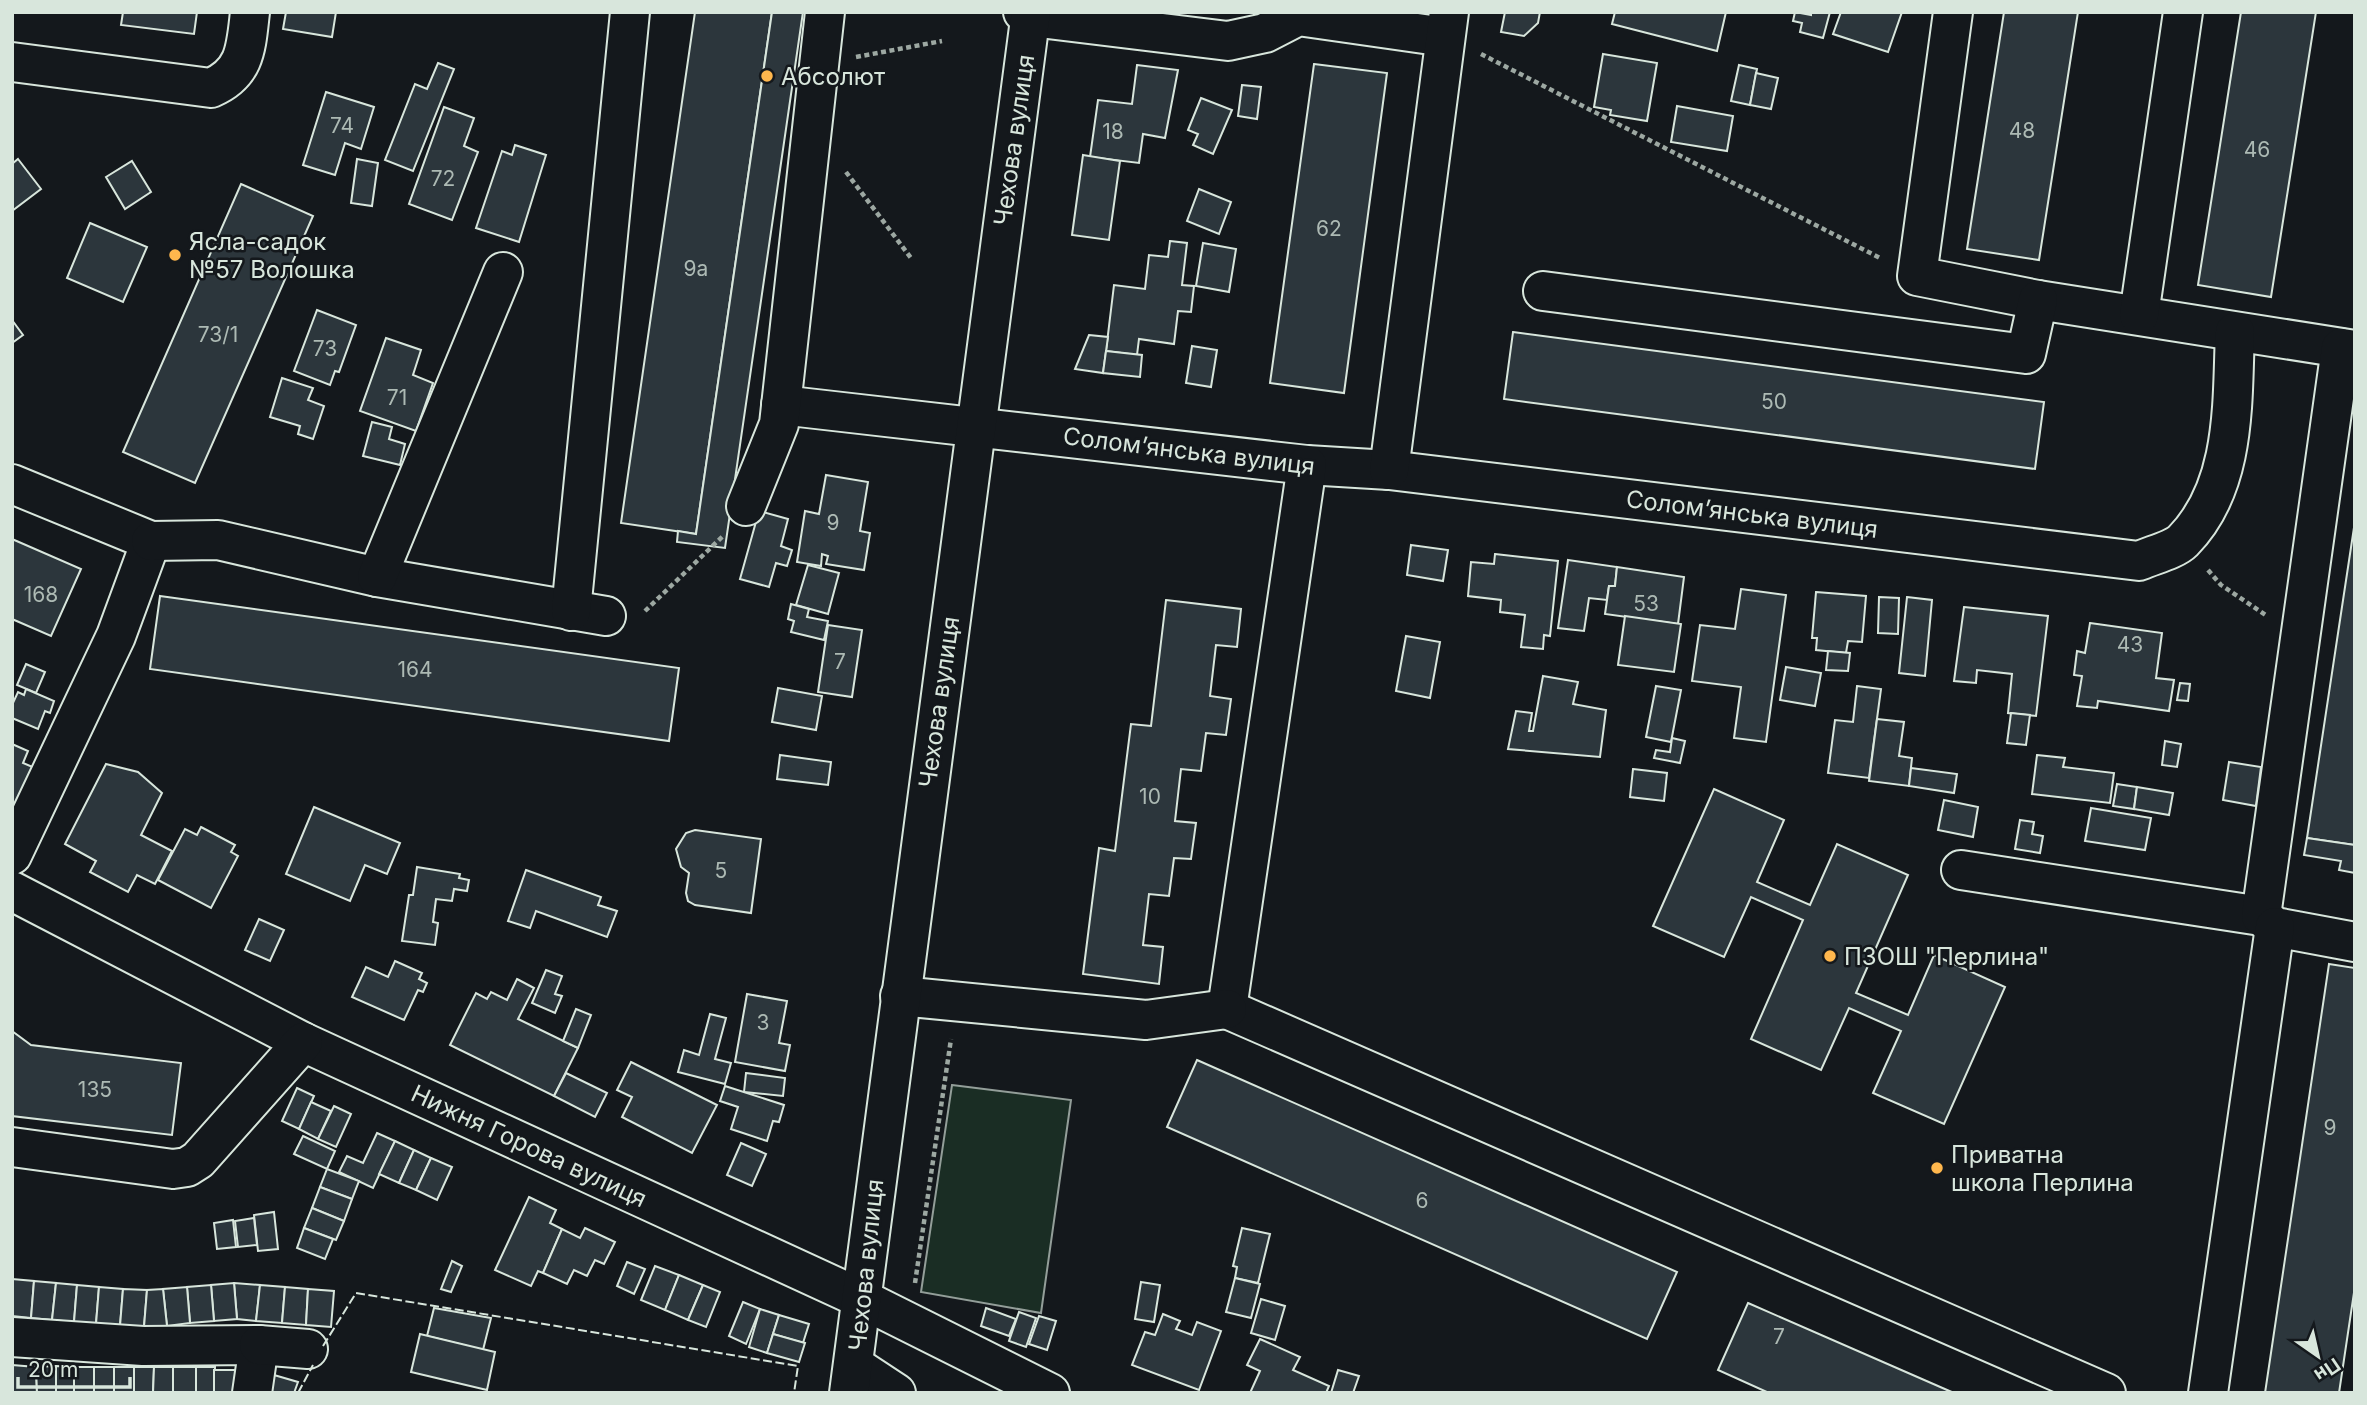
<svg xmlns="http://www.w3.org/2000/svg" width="2367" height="1405" font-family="Inter,sans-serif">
<rect width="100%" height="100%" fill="#14181c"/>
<path fill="#1a2d24" stroke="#939e99" stroke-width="2" d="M952,1085l119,15 -30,213 -120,-21z"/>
<g fill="#2c363c" stroke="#d8e6dc" stroke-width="2">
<path d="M123,12h74l-3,22 -73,-9z"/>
<path d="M286,12h50l-4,25 -49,-8z"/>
<path d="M695,12h77l-76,522 -75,-11z"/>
<path d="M772,12h31l-78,536 -48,-6 1,-11 18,3z"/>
<path d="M1505,12h35l-2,11 -14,13 -23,-4z"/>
<path d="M1615,12h111l-9,39 -105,-27z"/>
<path d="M1795,12l16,3v-3h19l-7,26 -23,-6 2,-9 -9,-2z"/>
<path d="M1841,12h61l-14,40 -55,-18z"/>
<path d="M2004,12h74l-39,248 -72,-11z"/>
<path d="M2241,12h75l-45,285 -73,-12z"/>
<path d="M1603,54l54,9 -10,58 -37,-6 1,-5 -17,-3z"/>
<path d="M438,63l16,6 -41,102 -28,-11 30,-76 12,5z"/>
<path d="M1314,64l73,9 -43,320 -74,-10z"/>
<path d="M1137,65l41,5 -13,68 -22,-4 -4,29 -49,-6 8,-57 34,4z"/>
<path d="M1739,65l18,4 -7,36 -19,-4z"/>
<path d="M1756,73l22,5 -7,31 -21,-4z"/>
<path d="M1242,85l19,2 -4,32 -19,-3z"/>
<path d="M326,92l48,15 -13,42 -16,-6 -10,32 -32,-10z"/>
<path d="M1201,98l31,12 -19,44 -20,-9 5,-11 -10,-4z"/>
<path d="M1677,106l56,10 -6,35 -56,-9z"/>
<path d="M444,107l30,11 -10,28 14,6 -26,68 -43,-16z"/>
<path d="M515,145l31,10 -27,87 -43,-14 26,-77 10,4z"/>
<path d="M1083,155l37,6 -11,79 -37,-5z"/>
<path d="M18,159l23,30 -29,22v-47z"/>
<path d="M357,159l21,4 -6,43 -21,-3z"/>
<path d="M132,161l19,31 -26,17 -19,-32z"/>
<path d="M241,184l72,32 -118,267 -72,-31z"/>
<path d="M1199,189l32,13 -12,32 -32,-13z"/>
<path d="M90,223l57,24 -24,55 -56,-24z"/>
<path d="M1170,241l17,2 -5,42 12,1 -3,26 -13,-1 -4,33 -35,-5 -2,16 -31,-4 8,-66 31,4 4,-34 19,2z"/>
<path d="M1203,243l33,6 -7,43 -33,-6z"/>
<path d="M317,310l39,15 -17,47 -4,-1 -5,14 -36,-14z"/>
<path d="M12,320l11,15 -11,8z"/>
<path d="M1513,332l531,70 -9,67 -531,-70z"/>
<path d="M1089,335l19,2 -5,36 -28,-4z"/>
<path d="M386,338l35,12 -8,25 20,8 -17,48 -56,-20z"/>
<path d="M1192,346l25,4 -6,37 -25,-4z"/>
<path d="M1106,351l36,4 -2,22 -37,-4z"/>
<path d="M282,378l31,10 -5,12 16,6 -11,33 -15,-5 2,-8 -30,-9z"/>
<path d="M372,422l20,5 -3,12 16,5 -5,21 -37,-9z"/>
<path d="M826,475l42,7 -8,49 10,2 -6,37 -38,-6 2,-8 -6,-2 -1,12 -24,-4 8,-51 14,3z"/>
<path d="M759,511l29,8 -7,27 11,4 -5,16 -11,-3 -7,24 -29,-8z"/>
<path d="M2355,521v324l-48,-7z"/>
<path d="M12,539l69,30 -30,67 -39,-17z"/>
<path d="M1411,545l37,5 -5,31 -36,-6z"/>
<path d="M1495,554l63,7 -8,75 -6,-1 -1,14 -22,-2 4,-32 -25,-3 1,-12 -33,-4 3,-34 23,2z"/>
<path d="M1568,560l49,7 -2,19h-6l-2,14 -18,-2 -5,33 -26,-3z"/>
<path d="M808,565l31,8 -11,41 -32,-9z"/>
<path d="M1617,567l67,10 -6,47 -73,-10 4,-28h6z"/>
<path d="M1741,589l45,6 -20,147 -32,-4 7,-51 -49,-6 8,-56 35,4z"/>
<path d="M1816,592l50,4 -4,46 -14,-1 -2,12 -30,-3 1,-12h-5z"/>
<path d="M160,596l519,72 -10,73 -519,-72z"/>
<path d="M1879,597l20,1 -1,36 -20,-1z"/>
<path d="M1907,597l25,3 -7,76 -26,-3z"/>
<path d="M1166,600l75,9 -4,38 -21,-2 -6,51 21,3 -5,36 -20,-2 -5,38 -20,-2 -6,52 21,2 -5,36 -17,-1 -5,38 -20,-2 -6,51 20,2 -4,37 -76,-10 16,-126 16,3 16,-127 20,2z"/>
<path d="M791,604l18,5 -2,8 21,4 -4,19 -33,-8 3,-11 -6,-2z"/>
<path d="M1964,607l84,9 -12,100 -28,-3 4,-39 -35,-4 -1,13 -22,-2z"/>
<path d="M1625,616l56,8 -7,48 -56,-7z"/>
<path d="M2090,623l72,10 -6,45 18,2 -5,31 -71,-10 -1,7 -20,-2 5,-30 -8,-1 3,-24 8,2z"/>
<path d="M828,625l34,5 -10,67 -34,-5z"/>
<path d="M1406,636l34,6 -10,56 -34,-7z"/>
<path d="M1828,651l22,2 -2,18 -22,-1z"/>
<path d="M26,664l19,8 -9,21 -19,-8z"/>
<path d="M1786,667l35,6 -6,33 -35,-6z"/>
<path d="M1543,676l35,6 -5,22 33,6 -6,47 -92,-8 8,-38 16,2 -3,18h4z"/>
<path d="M2180,683l10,1 -2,17 -11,-1z"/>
<path d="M1656,686l25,4 -10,52 -25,-5z"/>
<path d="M1857,686l24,3 -12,89 -41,-5 7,-53 18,2z"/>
<path d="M778,688l44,8 -6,34 -44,-8z"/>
<path d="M26,689l28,12 -4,12 -5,-2 -7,18 -26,-11v-13l6,-13 6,3z"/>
<path d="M2011,713l19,2 -4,30 -19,-2z"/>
<path d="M1877,719l27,3 -5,34 13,2 -3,28 -40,-5z"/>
<path d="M1672,738l13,3 -5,22 -26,-5 2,-8 14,2z"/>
<path d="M2165,741l16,3 -4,23 -15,-2z"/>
<path d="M12,744l16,7 -5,12 12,5 -23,49z"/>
<path d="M780,755l51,7 -3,23 -51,-6z"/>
<path d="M2037,755l28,3 -2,9 51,6 -4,30 -78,-9z"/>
<path d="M2229,762l32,5 -5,39 -33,-6z"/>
<path d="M106,764l32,8 24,21 -21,42 31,16 -17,33 -18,-9 -9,17 -38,-20 6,-11 -31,-17z"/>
<path d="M1911,768l46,6 -3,19 -45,-7z"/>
<path d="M1633,769l34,4 -3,28 -34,-4z"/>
<path d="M2117,784l20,3 -3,22 -21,-3z"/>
<path d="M2137,787l36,6 -4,22 -35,-6z"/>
<path d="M1714,789l70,31 -27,62 53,23 27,-61 71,31 -52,118 52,22 26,-60 71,32 -61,137 -71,-31 28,-62 -52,-23 -28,62 -70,-31 52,-119 -52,-23 -27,60 -71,-31z"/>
<path d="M1944,800l34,7 -5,30 -35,-7z"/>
<path d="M314,807l86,36 -13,31 -22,-9 -15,36 -64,-27z"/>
<path d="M2091,808l60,10 -6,32 -60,-9z"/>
<path d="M2020,820l14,2 -2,12 11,2 -3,17 -25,-4z"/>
<path d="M201,827l34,18 -4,7 7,4 -27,52 -53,-28 27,-51 12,6z"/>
<path d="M695,830l66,9 -10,74 -56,-8 -7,-4 -2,-8 3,-20 -8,-6 -5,-18 10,-16z"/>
<path d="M2307,838l48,7v28l-16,-3 2,-9 -37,-6z"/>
<path d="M417,867l43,7 -1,4 10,2 -2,11 -13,-2 -2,12 -16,-2 -3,23 5,1 -3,22 -33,-4 7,-46h4z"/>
<path d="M526,870l75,27 -3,8 19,6 -10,26 -71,-26 -6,17 -22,-7z"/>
<path d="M259,919l25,11 -14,31 -25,-11z"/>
<path d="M395,961l27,12 -3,6 8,4 -4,9 -5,-2 -14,30 -52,-23 14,-30 22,10z"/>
<path d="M2329,964l26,4v318l-16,107h-74z"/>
<path d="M546,970l16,6 -7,18 7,2 -7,17 -23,-10z"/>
<path d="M517,979l17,9 -16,31 60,29 -24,48 -104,-51 26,-52 11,6 4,-7 16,8z"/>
<path d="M747,994l40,7 -8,42 11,2 -5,26 -50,-9z"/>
<path d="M576,1009l15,6 -13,33 -15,-7z"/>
<path d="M710,1014l16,4 -11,41 16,4 -6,21 -47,-12 6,-22 15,5z"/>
<path d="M12,1031l19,14 150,18 -9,72 -160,-19z"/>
<path d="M1197,1060l480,212 -30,67 -480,-212z"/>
<path d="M631,1062l86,43 -25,48 -70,-36 10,-20 -15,-7z"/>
<path d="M566,1073l41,20 -12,24 -41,-21z"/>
<path d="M746,1073l39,5 -2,18 -39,-4z"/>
<path d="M725,1086l59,19 -5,17 -6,-1 -6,20 -36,-12 7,-22 -18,-6z"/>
<path d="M297,1088l17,8 -15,33 -17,-8z"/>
<path d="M311,1102l20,9 -13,28 -19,-10z"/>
<path d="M334,1106l17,8 -15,33 -18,-8z"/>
<path d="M377,1133l18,8 -22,47 -34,-16 8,-16 16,7z"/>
<path d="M303,1136l32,15 -8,18 -33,-15z"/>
<path d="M395,1141l19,9 -15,33 -20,-9z"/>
<path d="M741,1143l25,11 -14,32 -25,-11z"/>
<path d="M414,1150l17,8 -15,32 -17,-7z"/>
<path d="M431,1158l21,9 -15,33 -21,-10z"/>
<path d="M327,1169l32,12 -7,18 -32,-12z"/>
<path d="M320,1187l32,12 -8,22 -32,-13z"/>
<path d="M529,1197l27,13 -6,13 12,6 -19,44 -5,-2 -7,15 -36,-16z"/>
<path d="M312,1208l32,13 -8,19 -32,-12z"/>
<path d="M274,1212l4,37 -20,2 -4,-36z"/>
<path d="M254,1218l3,27 -19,2 -3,-26z"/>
<path d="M233,1220l3,27 -19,2 -3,-26z"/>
<path d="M304,1228l29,11 -8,20 -28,-11z"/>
<path d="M585,1228l30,14 -11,22 -9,-4 -8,16 -13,-6 -7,14 -24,-11 19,-44 18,9z"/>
<path d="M1242,1228l28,6 -12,49 -23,-5 2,-11 -4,-1z"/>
<path d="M452,1261l10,5 -11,26 -10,-3z"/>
<path d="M627,1262l18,7 -11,25 -17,-8z"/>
<path d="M655,1266l24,9 -14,35 -24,-10z"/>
<path d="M679,1275l24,10 -15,35 -23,-10z"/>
<path d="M1235,1278l25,6 -9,34 -25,-6z"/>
<path d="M12,1279l22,2 -3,37 -19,-2z"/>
<path d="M34,1281l22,2 -4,37 -21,-2z"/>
<path d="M1141,1282l19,3 -6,37 -19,-3z"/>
<path d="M56,1283l21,2 -3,37 -22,-2z"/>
<path d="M234,1283l26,2 -4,36 -19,-2z"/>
<path d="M234,1283l3,36 -23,2 -3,-36z"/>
<path d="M77,1285l22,2 -3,37 -22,-2z"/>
<path d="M211,1285l3,36 -24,2 -3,-36z"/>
<path d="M260,1285l25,2 -3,36 -26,-2z"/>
<path d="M703,1285l17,7 -14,35 -18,-7z"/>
<path d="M99,1287l24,2 -3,37 -24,-2z"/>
<path d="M187,1287l3,36 -23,3 -4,-37z"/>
<path d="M285,1287l23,2 -2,36 -24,-2z"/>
<path d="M123,1289l24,1 -3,37 -24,-1z"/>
<path d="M163,1289l4,37 -23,1 3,-37z"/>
<path d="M308,1289l26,2 -3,36 -25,-2z"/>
<path d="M1261,1299l24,7 -10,34 -24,-7z"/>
<path d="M743,1302l17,7 -14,35 -17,-8z"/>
<path d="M1748,1303l206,90h-185l-51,-23z"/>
<path d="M434,1308l57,10 -8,32 -56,-14z"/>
<path d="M986,1308l30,11 -7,17 -28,-10z"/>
<path d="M760,1309l19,6 -12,38 -18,-6z"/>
<path d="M1019,1312l17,6 -10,29 -17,-6z"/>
<path d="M1163,1314l17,7 -4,8 16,6 5,-13 24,9 -22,59 -67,-25 13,-33 10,3z"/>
<path d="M779,1315l30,9 -6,19 -30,-9z"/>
<path d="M1039,1316l17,5 -9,29 -18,-6z"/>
<path d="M420,1334l75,18 -8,38 -76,-18z"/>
<path d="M773,1334l32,9 -6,19 -32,-9z"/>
<path d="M1260,1339l40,18 -7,13 36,16 -3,7h-76l10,-22 -13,-6z"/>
<path d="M12,1365l24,2 1,26h-25z"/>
<path d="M56,1366l18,1v26h-18z"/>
<path d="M56,1366v27h-19l-1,-26z"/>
<rect x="74" y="1367" width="20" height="26"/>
<rect x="94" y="1367" width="20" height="26"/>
<rect x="114" y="1367" width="20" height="26"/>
<path d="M134,1367h20l-1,26h-19z"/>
<path d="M154,1367h19v26h-20z"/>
<rect x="173" y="1367" width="23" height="26"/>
<path d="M196,1367h19l-1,26h-18z"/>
<rect x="214" y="1370" width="23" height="23"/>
<path d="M1338,1370l21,6 -6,17h-22z"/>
<path d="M274,1375l24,7 -4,11h-26z"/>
</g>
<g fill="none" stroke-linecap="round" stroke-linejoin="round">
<g stroke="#d8e6dc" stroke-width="42">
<g id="minor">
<path d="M1023,12l8,5 197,24 37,-8 33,-17 147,21"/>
<path d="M1953,12l-36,264 121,24 317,50"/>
<path d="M12,62l199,26c35,-15 35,-41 39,-76"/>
<path d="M1543,291l483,63 12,-54"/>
<path d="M2139,315l44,-303"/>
<path d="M781,405l526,60 82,5 750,91c13,-6 35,-11 44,-20 54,-55 49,-139 52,-209"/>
<path d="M1307,465l-80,544 879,384"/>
<path d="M1389,470l60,-458"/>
<path d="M12,484l139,57 -35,95 -104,219"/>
<path d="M746,506l33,-82 46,-412"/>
<path d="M151,541l67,-1 159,37 229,39"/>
<path d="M377,577l126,-305"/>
<path d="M571,611l59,-599"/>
<path d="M1961,870l300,46 14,11 80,15"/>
<path d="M12,891l291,151 557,256 190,95"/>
<path d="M2261,916l80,-568"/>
<path d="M900,996l246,24 81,-11"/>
<path d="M12,1147l161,22 14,-2 11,-7 105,-118"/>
<path d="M12,1337l131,9 116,-1 -7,48"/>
<path d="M259,1345l49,4"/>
<path d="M855,1366l41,27"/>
<path d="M849,1393l182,-1381"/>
<path d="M2208,1393l67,-466"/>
</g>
</g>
<g stroke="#9da8a2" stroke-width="4.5" stroke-dasharray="5 3.5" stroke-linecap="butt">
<path d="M1481,54l401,205"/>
<path d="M856,57l86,-16"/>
<path d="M846,172l65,86"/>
<path d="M2208,570l13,15 46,31"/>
<path d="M645,611l79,-76"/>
<path d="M915,1283l36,-244"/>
</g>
<use href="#minor" stroke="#14181c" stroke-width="38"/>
<g stroke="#d8e6dc" stroke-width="2" stroke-dasharray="9 3.5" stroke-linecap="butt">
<path d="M323,1346l33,-53 442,73 -4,27"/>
<path d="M298,1393l15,-28"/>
</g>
</g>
<g fill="#ffb74d" stroke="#14181c" stroke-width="2.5">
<circle cx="767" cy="76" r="7"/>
<circle cx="175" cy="255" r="7"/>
<circle cx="1830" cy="956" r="7"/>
<circle cx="1937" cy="1168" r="7"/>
</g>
<g text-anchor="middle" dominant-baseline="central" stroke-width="5" stroke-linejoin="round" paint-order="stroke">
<g font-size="21" fill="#adbab4">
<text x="342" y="125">74</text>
<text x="2022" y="130">48</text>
<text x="1113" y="131">18</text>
<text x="2257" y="149">46</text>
<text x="443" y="178">72</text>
<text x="1329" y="228">62</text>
<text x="696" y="268">9а</text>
<text x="218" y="334">73/1</text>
<text x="325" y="348">73</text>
<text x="397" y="397">71</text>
<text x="1774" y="401">50</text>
<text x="833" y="522">9</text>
<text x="41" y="594">168</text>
<text x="1646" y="603">53</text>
<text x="2130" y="644">43</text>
<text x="840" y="661">7</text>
<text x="415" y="669">164</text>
<text x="1150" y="796">10</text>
<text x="721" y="870">5</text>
<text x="763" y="1022">3</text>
<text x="95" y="1089">135</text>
<text x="2330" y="1127">9</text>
<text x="1422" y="1200">6</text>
<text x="1779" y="1336">7</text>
</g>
<g font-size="24" fill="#d8e6dc" stroke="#14181c" text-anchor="start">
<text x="781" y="76">Абсолют</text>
<text x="189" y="241">Ясла-садок<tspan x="189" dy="28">№57 Волошка</tspan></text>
<text x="1844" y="956">ПЗОШ "Перлина"</text>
<text x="1951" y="1154">Приватна<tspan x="1951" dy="28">школа Перлина</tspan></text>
</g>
<g font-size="24" fill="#d8e6dc" stroke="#14181c">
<text transform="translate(1014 140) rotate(-82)">Чехова вулиця</text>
<text transform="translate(1189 451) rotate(7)">Соломʼянська вулиця</text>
<text transform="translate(1752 514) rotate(7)">Соломʼянська вулиця</text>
<text transform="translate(939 702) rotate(-82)">Чехова вулиця</text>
<text transform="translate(529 1146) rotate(25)">Нижня Горова вулиця</text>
<text transform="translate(866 1265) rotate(-84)">Чехова вулиця</text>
</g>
</g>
<rect width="2367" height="1405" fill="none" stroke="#d8e6dc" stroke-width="28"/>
<g transform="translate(2318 1356) rotate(146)" stroke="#14181c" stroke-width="5" paint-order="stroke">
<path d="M0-5L12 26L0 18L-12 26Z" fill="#d8e6dc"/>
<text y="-10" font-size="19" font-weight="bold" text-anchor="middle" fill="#d8e6dc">Пн</text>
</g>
<path d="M18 1377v10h112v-10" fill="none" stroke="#d8e6dc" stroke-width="3.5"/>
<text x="28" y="1377" font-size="21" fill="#d8e6dc" stroke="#14181c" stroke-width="5" paint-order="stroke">20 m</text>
</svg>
